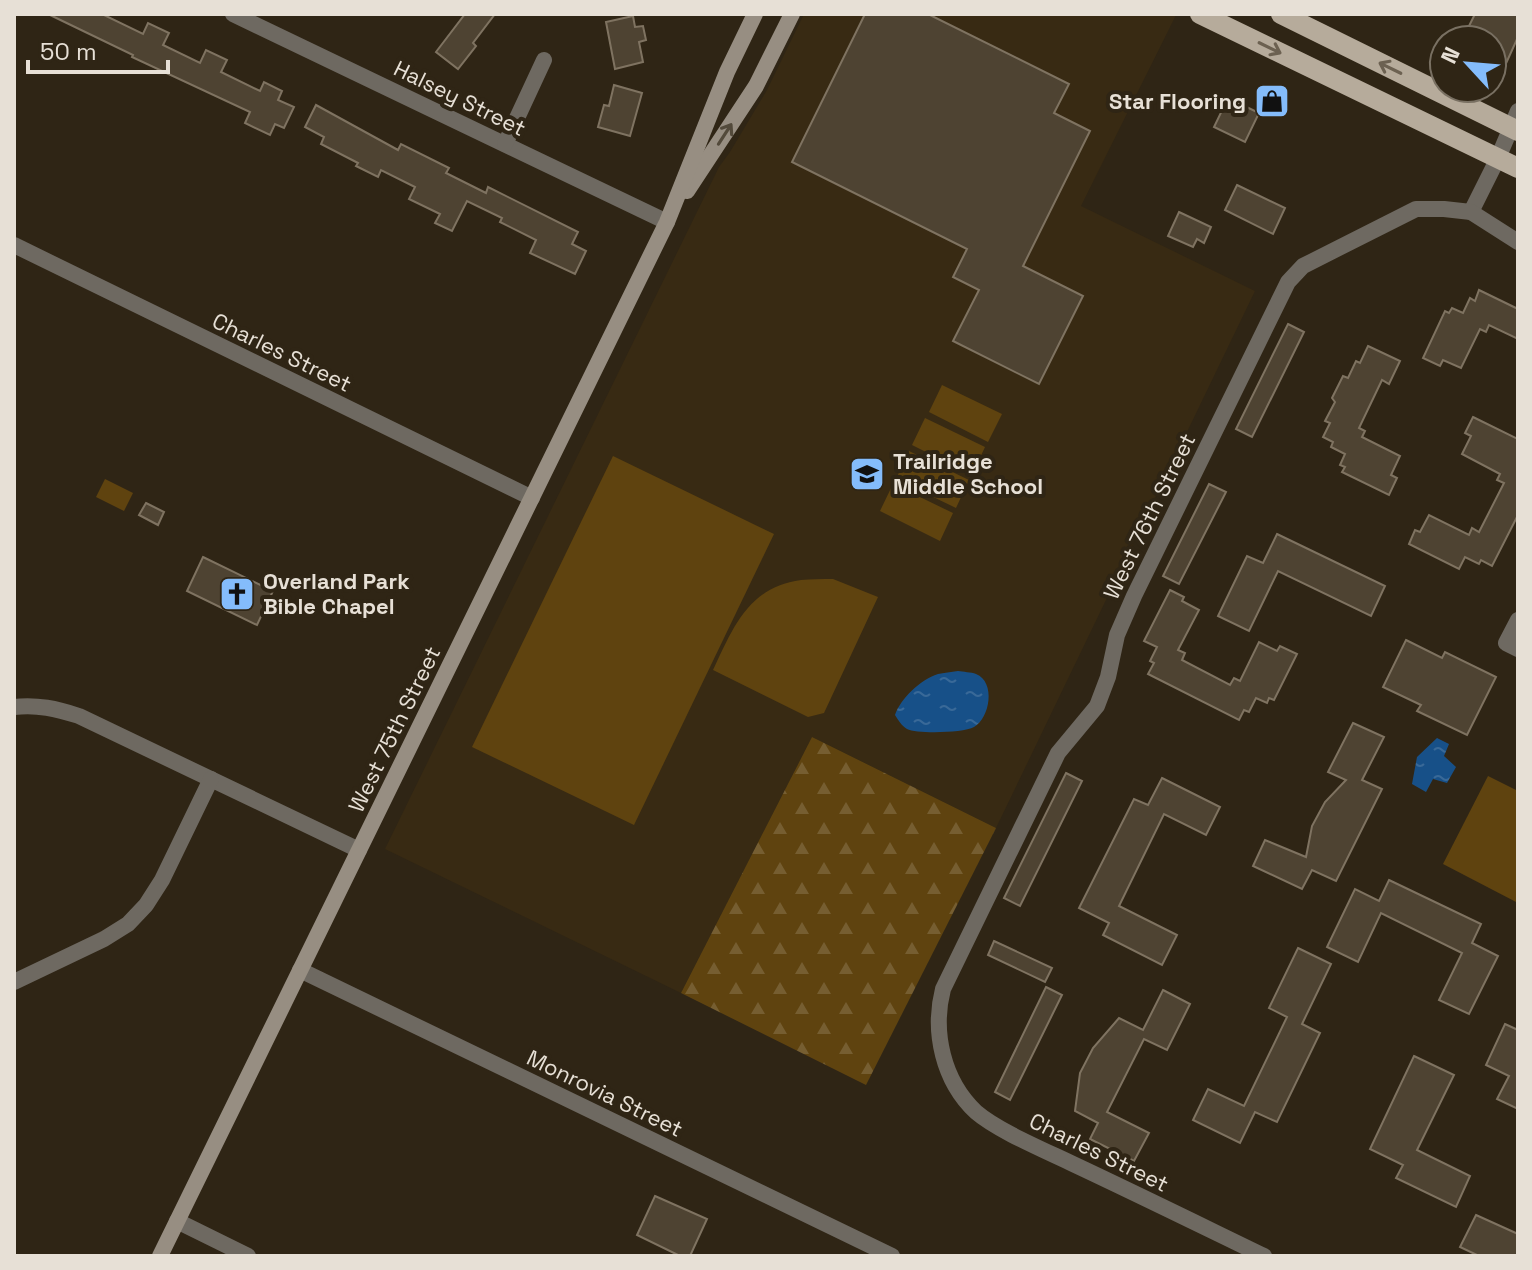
<svg xmlns="http://www.w3.org/2000/svg" width="1532" height="1270" font-family="'Space Grotesk',sans-serif">
<defs>
<pattern id="forest-firs" width="22" height="20" patternUnits="userSpaceOnUse" patternTransform="scale(2)"><rect width="22" height="20" fill="#5f430f"/><path d="M5 1l3.5 6h-7zM16 11l3.5 6h-7z" fill="#765e31"/></pattern>
<pattern id="water-ripples" width="26" height="14" patternUnits="userSpaceOnUse" patternTransform="scale(2)"><rect width="26" height="14" fill="#175088"/><path d="M2 4q2-2 4 0t4 0M15 11q2-2 4 0t4 0" fill="none" stroke="#396998"/></pattern>
</defs>
<rect width="100%" height="100%" fill="#2f2515"/>
<path fill="#382a13" d="M804,14l372,1 -95,191 174,85 -259,537 -184,-91 -131,256 -296,-144 334,-682 11,-15 37,-62z"/>
<g fill="#5f430f">
<path d="M942,385l60,29 -14,28 -59,-30z"/>
<path d="M925,418l60,29 -13,28 -60,-30z"/>
<path d="M909,451l60,29 -13,28 -60,-29z"/>
<path d="M613,456l161,78 -140,291 -162,-78z"/>
<path d="M105,479l28,14 -9,18 -28,-14z"/>
<path d="M893,484l60,29 -13,28 -60,-30z"/>
<path d="M833,579l45,18 -54,116 -16,4 -95,-47c20,-42 35,-83 88,-90 10,-1 21,-1 32,-1z"/>
<path d="M1488,776l30,15v112l-75,-39z"/>
</g>
<path fill="url(#forest-firs)" d="M812,737l184,91 -130,257 -185,-92z"/>
<g fill="url(#water-ripples)">
<path d="M958,671c5,1 13,1 18,3 20,8 14,44 -2,53 -11,6 -57,7 -67,2 -6,-4 -8,-8 -12,-14 6,-17 25,-35 43,-41 6,-1 13,-2 20,-3z"/>
<path d="M1437,738l12,6 -5,12 12,11 -9,16 -14,-4 -7,13 -14,-8 5,-27z"/>
</g>
<g fill="#4e4332" stroke="#7f7361" stroke-width="2">
<path d="M48,14h54l41,20 5,-11 21,10 -6,12 37,18 6,-13 21,10 -6,12 39,19 4,-9 18,9 -4,9 16,7 -10,21 -9,-4 -5,11 -25,-12 5,-11 -118,-55 1,-2z"/>
<path d="M465,14h30l-22,29 3,3 -18,23 -22,-17z"/>
<path d="M865,14h63l141,70 -15,29 36,18 -67,135 60,30 -44,88 -86,-43 26,-51 -26,-13 14,-28 -175,-87z"/>
<path d="M1475,14h43v23l-14,31 -12,-6v-22h-30z"/>
<path d="M633,16l2,11 8,-1 3,14 -7,2 4,20 -28,7 -9,-47z"/>
<path d="M614,85l28,8 -12,43 -32,-9 6,-22 5,1z"/>
<path d="M1228,98l31,15 -14,29 -31,-15z"/>
<path d="M316,105l82,45 3,-6 48,24 -3,5 40,20 2,-6 90,45 -6,12 14,7 -11,23 -45,-21 6,-13 -36,-18 2,-4 -35,-17 -15,30 -17,-8 5,-9 -31,-15 6,-12 -34,-17 -3,7 -22,-11 2,-3 -37,-19 3,-7 -19,-10z"/>
<path d="M1237,185l48,23 -12,26 -48,-24z"/>
<path d="M1179,212l32,15 -7,16 -7,-4 -4,8 -25,-11z"/>
<path d="M1479,290l39,19v30l-29,-14 -3,7 -6,-3 -19,39 -18,-8 -3,6 -17,-8 22,-47 4,2 3,-5 11,5 7,-15 5,3z"/>
<path d="M1288,324l16,8 -52,105 -16,-8z"/>
<path d="M1368,346l32,15 -11,23 -7,-4 -23,48 6,3 -3,6 38,19 -9,19 6,3 -8,17 -47,-23 3,-5 -5,-2 5,-11 -14,-7 2,-5 -10,-5 7,-14 -5,-2 10,-19 -3,-4 11,-22 5,2 8,-17 4,2z"/>
<path d="M1473,417l45,22v76l-26,51 -11,-6 -2,4 -14,-7 -6,12 -50,-25 6,-14 5,2 9,-17 40,20 3,-7 7,4 25,-49 -7,-3 3,-6 -38,-20 9,-18 -6,-3z"/>
<path d="M1209,484l17,8 -47,92 -16,-8z"/>
<path d="M146,503l18,9 -6,13 -19,-10z"/>
<path d="M1277,534l108,52 -14,30 -93,-45 -29,60 -31,-15 29,-60 16,7z"/>
<path d="M203,557l70,34 -16,34 -70,-34z"/>
<path d="M1170,590l14,7 -2,4 17,9 -21,40 7,3 -3,7 48,25 4,-7 6,3 19,-39 18,9 3,-5 17,8 -23,46 -5,-2 -2,5 -11,-5 -7,14 -5,-2 -5,10 -91,-46 6,-11 -4,-2 7,-14 -13,-6z"/>
<path d="M1406,640l36,18 3,-6 51,25 -29,58 -50,-24 4,-6 -38,-18z"/>
<path d="M1353,723l31,14 -22,43 20,9 -46,92 -24,-11 -10,19 -49,-23 12,-26 41,17 6,-31 13,-24 21,-22 -18,-8z"/>
<path d="M1066,773l16,8 -62,125 -16,-8z"/>
<path d="M1162,778l58,29 -14,28 -42,-21 -45,92 58,29 -15,30 -59,-30 6,-12 -30,-15 55,-109 14,6z"/>
<path d="M1389,880l92,44 -9,19 26,13 -29,58 -30,-14 23,-47 -81,-40 -23,49 -31,-15 28,-58 24,12z"/>
<path d="M994,941l58,27 -7,14 -57,-27z"/>
<path d="M1298,948l33,16 -29,60 18,9 -43,89 -22,-10 -15,31 -47,-23 15,-31 36,17 43,-89 -18,-9z"/>
<path d="M1046,987l16,8 -52,105 -15,-8z"/>
<path d="M1163,990l27,14 -23,46 -23,-11 -37,73 42,21 -15,28 -44,-22 8,-16 -23,-12 5,-38 13,-25 26,-30 24,12z"/>
<path d="M1505,1024l13,6v79l-21,-10 12,-23 -23,-11z"/>
<path d="M1414,1056l40,19 -37,75 53,26 -14,31 -60,-29 7,-13 -33,-16z"/>
<path d="M655,1196l52,23 -17,37h-10l-43,-21z"/>
<path d="M1476,1215l42,19v22h-39l-19,-9z"/>
</g>
<g fill="none" stroke-linecap="round" stroke-linejoin="round">
<g stroke="#6e6961" stroke-width="16">
<path d="M233,14l434,208"/>
<path d="M505,144l39,-84"/>
<path d="M1471,212l27,-54 20,-47"/>
<path d="M14,245l518,253"/>
<path d="M1518,620l-12,23 12,6"/>
<path d="M14,707c23,-3 43,2 65,9l280,134"/>
<path d="M300,970l592,286"/>
<path d="M14,982l90,-43 24,-15 18,-19 16,-25 49,-101"/>
<path d="M177,1221l71,35"/>
<path d="M1264,1256c-64,-31 -127,-62 -191,-92 -27,-13 -75,-33 -97,-52 -33,-31 -44,-80 -33,-123l115,-236 39,-47 11,-29 9,-42 17,-39 154,-314 15,-16 113,-57h28l27,3 47,30"/>
</g>
<g stroke="#978e82" stroke-width="16">
<path d="M687,191l69,-105 36,-72"/>
<path d="M160,1256l507,-1034 60,-150 28,-58"/>
</g>
<g stroke="#b6ab9b" stroke-width="20">
<path d="M1200,14l318,154"/>
<path d="M1281,14l237,117"/>
</g>
</g>
<defs><path id="oneway-shaft" d="M-6 0H5M1.5-3L5.5 0L1.5 3" fill="none" stroke-width="1.6" stroke-linecap="round" stroke-linejoin="round" transform="scale(2)"/></defs>
<g stroke="#6c6151">
<use href="#oneway-shaft" transform="translate(1270 48) rotate(26)"/>
<use href="#oneway-shaft" transform="translate(1390 68) rotate(-154)"/>
</g>
<use stroke="#534a3b" href="#oneway-shaft" transform="translate(725 134) rotate(-57)"/>
<defs>
<g id="shop-square" transform="scale(1.8)"><rect x="-9" y="-9" width="18" height="18" rx="4" fill="#84bcfb" stroke="#2f2515"/><path d="M-5-2.5h2.3a2.7 3.5 0 0 1 5.4 0H5L5.5 6h-11ZM-1.5-2.5h3a1.5 2.3 0 0 0-3 0Z" fill="#111"/></g>
<g id="school-square" transform="scale(1.8)"><rect x="-9" y="-9" width="18" height="18" rx="4" fill="#84bcfb" stroke="#2f2515"/><path d="M0-5L7-2L0 1L-7-2ZM-4 1L0 2.5L4 1V4Q0 6-4 4Z" fill="#111"/></g>
<g id="church-square" transform="scale(1.8)"><rect x="-9" y="-9" width="18" height="18" rx="4" fill="#84bcfb" stroke="#2f2515"/><path d="M-1.2-6h2.4v3.5h3.3v2.4h-3.3V6h-2.4V-.1h-3.3v-2.4h3.3Z" fill="#111"/></g>
</defs>
<g fill-rule="evenodd">
<use href="#shop-square" x="1272" y="101"/>
<use href="#school-square" x="867" y="474"/>
<use href="#church-square" x="237" y="594"/>
</g>
<g text-anchor="middle" dominant-baseline="central" stroke-width="8" stroke-linejoin="round" paint-order="stroke">
<g font-size="22" fill="#e7e0d6" stroke="#2f2515">
<text transform="translate(460 98) rotate(26)">Halsey Street</text>
<text transform="translate(282 352) rotate(26)">Charles Street</text>
<text transform="translate(1149 516) rotate(-64)">West 76th Street</text>
<text transform="translate(394 729) rotate(-64)">West 75th Street</text>
<text transform="translate(605 1093) rotate(26)">Monrovia Street</text>
<text transform="translate(1099 1152) rotate(26)">Charles Street</text>
</g>
<g font-size="22" font-weight="bold" fill="#e7e0d6" stroke="#2f2515" text-anchor="start">
<text x="1246" y="101" text-anchor="end">Star Flooring</text>
<text x="893" y="461">Trailridge<tspan x="893" dy="25">Middle School</tspan></text>
<text x="263" y="581">Overland Park<tspan x="263" dy="25">Bible Chapel</tspan></text>
</g>
</g>
<rect width="1532" height="1270" fill="none" stroke="#e7e0d6" stroke-width="32"/>
<g transform="translate(1468 64) rotate(296)"><circle r="38" fill="#2f2515" stroke="#797062" stroke-width="2"/>
<path d="M0-6L14 30L0 20L-14 30Z" fill="#84bcfb"/>
<text y="-12" font-size="22" font-weight="bold" text-anchor="middle" fill="#e7e0d6">N</text>
</g>
<path d="M28 60v12h140v-12" fill="none" stroke="#e7e0d6" stroke-width="4"/>
<text x="40" y="60" font-size="24" fill="#e7e0d6" stroke="#2f2515" stroke-width="6" paint-order="stroke">50 m</text>
</svg>
